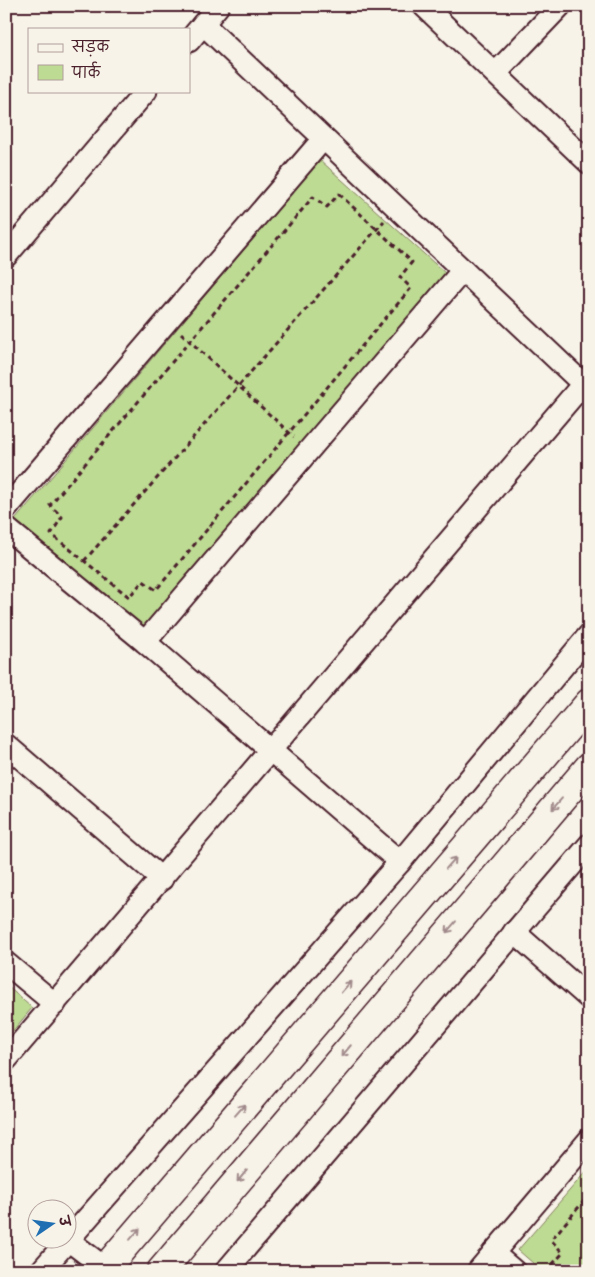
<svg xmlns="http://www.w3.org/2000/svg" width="595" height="1277" font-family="'Architects Daughter','Playpen Sans Deva',sans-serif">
<rect width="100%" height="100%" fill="#f7f3e8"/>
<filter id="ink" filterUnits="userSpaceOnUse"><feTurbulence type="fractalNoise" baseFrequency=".02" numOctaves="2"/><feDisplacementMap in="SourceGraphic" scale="10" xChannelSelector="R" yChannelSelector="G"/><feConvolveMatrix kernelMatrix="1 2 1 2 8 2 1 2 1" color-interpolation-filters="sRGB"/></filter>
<g filter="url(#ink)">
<g fill="#bddb93" stroke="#847d5f">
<path d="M320,160l125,113 -299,356 -131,-109z"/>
<path d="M6,985l26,23 -26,31z"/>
<path d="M589,1168v103h-47l-24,-21z"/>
</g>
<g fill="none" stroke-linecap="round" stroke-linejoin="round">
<g stroke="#4a1f2b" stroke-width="25">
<g id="street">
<path d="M424,6l165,157"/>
<path d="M203,24l380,360"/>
<path d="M189,41l29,-35"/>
<path d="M496,73l64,-67"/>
<path d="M6,256l140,-165"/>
<path d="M6,509l317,-370"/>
<path d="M6,528l139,114 255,220"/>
<path d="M145,642l318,-372"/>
<path d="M6,745l156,134"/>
<path d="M514,932l75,66"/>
<path d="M6,963l49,41"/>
<path d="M6,1060l583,-683"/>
<path d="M68,1240l37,28"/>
<path d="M493,1253l21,18"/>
<path d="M41,1271l359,-409 189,-227"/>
<path d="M226,1271l363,-426"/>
<path d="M478,1271l111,-131"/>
</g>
</g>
<g stroke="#4a1f2b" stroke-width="31">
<g id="secondary">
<path d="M103,1271l486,-568"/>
<path d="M161,1271l428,-504"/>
</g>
</g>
<g stroke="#4a1f2b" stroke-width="3" stroke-dasharray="5 4" stroke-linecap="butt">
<path d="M339,194l73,68 -12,15 11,11 -255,302 -13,-9 -14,16 -78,-63 11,-17 -12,-12 263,-308 14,10z"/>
<path d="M181,333l113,104"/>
<path d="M84,561l300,-340"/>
<path d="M552,1271l-3,-3 14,-15 -12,-13 38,-45"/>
</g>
<use href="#street" stroke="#f7f3e8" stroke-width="21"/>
<use href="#secondary" stroke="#f7f3e8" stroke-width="28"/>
</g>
<defs><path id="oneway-shaft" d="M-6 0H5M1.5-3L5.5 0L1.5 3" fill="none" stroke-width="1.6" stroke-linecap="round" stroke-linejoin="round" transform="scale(1.25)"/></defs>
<g stroke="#a0898a">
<use href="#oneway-shaft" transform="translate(557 804) rotate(131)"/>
<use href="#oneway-shaft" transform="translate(451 863) rotate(-49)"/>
<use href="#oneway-shaft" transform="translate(451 927) rotate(131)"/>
<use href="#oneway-shaft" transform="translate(346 987) rotate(-49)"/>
<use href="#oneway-shaft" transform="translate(346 1051) rotate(130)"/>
<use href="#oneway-shaft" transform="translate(240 1110) rotate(-49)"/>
<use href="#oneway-shaft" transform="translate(242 1176) rotate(130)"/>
<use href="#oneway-shaft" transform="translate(135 1234) rotate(-49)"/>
</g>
</g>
<rect width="595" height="1277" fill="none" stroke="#f7f3e8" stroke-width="25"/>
<rect x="12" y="12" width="570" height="1252" fill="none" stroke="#4a1f2b" stroke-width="2" filter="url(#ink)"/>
<rect x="28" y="28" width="162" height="65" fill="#f7f3e8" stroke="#b29e9c"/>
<rect x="38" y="44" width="25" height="8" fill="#f7f3e8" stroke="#b29e9c"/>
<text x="72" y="52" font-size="15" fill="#4a1f2b">सड़क</text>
<rect x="38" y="65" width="25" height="15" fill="#bddb93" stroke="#b29e9c"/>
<text x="72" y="78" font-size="15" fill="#4a1f2b">पार्क</text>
<g transform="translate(52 1224) rotate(77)"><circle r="24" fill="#f7f3e8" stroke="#b29e9c"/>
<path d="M0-4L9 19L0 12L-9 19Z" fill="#1f6fb2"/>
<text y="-8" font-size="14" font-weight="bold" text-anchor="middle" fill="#4a1f2b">उ</text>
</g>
</svg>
